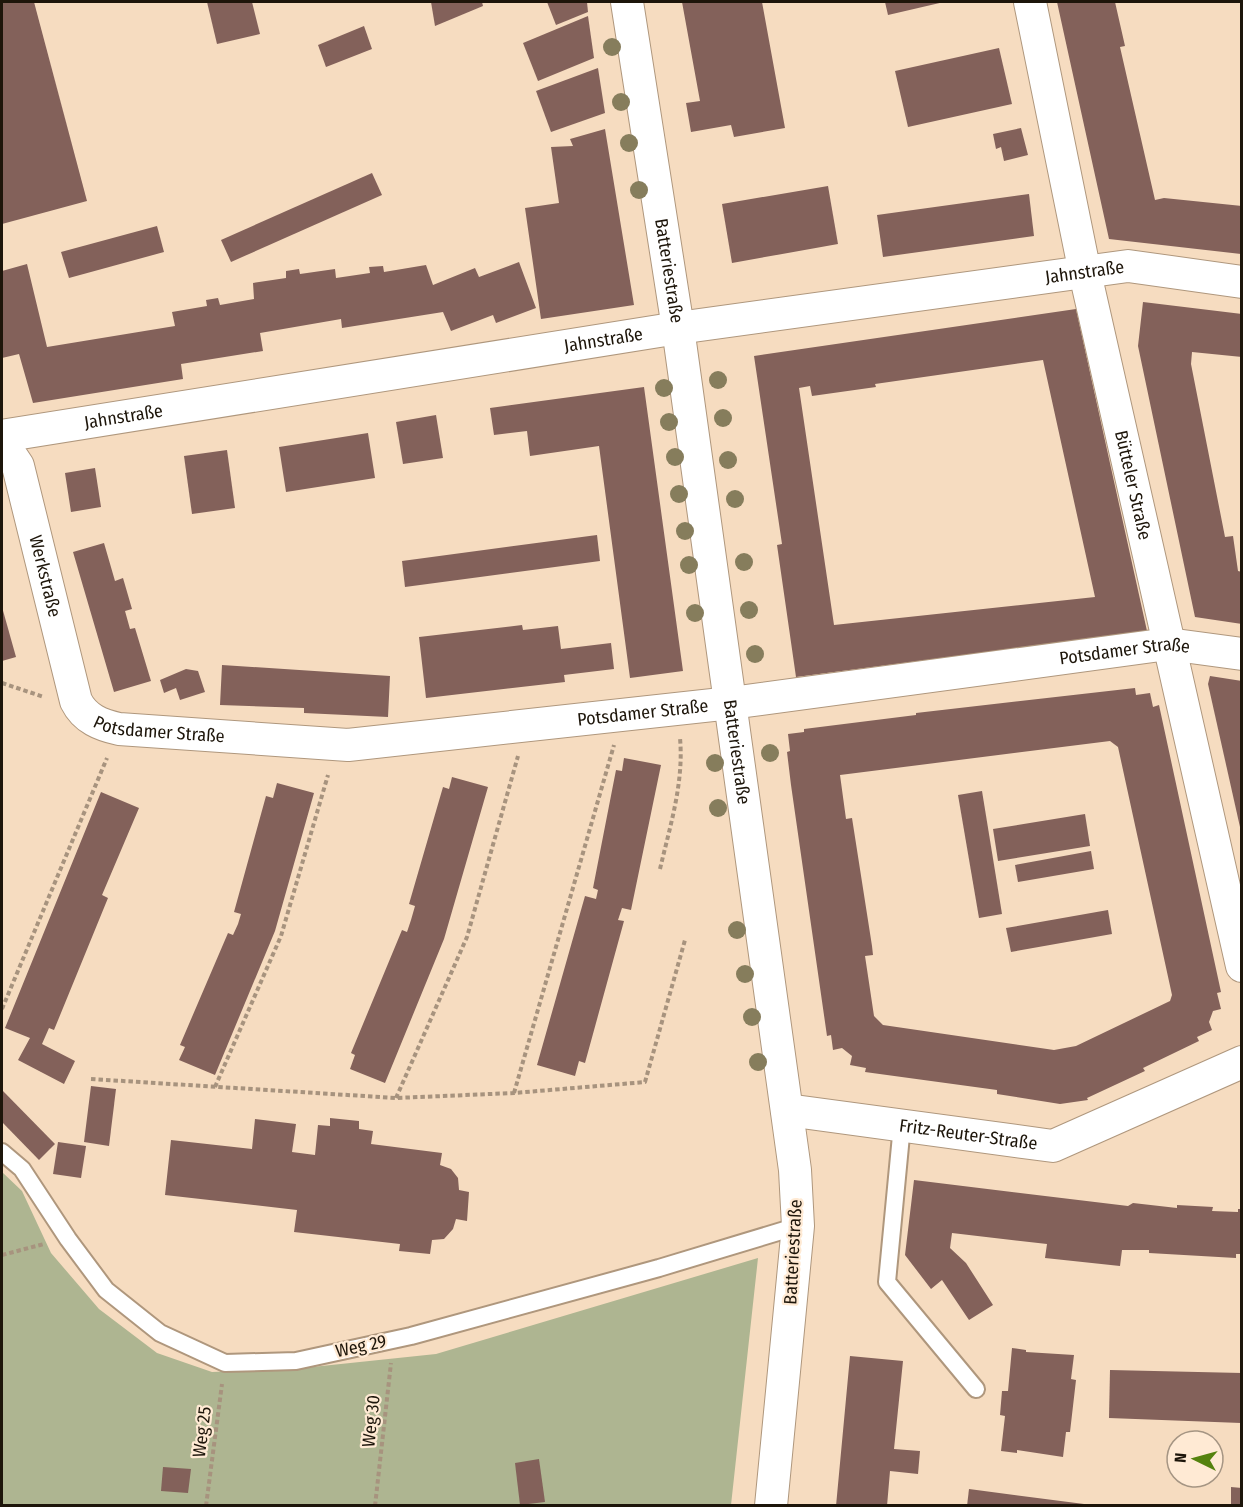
<svg xmlns="http://www.w3.org/2000/svg" width="1243" height="1507" font-family="'Fira Sans Condensed',sans-serif">
<rect width="100%" height="100%" fill="#f6dcc0"/>
<path fill="#aeb591" d="M2,1172l20,19 29,62 48,56 58,44 55,19 81,-3 143,-15 322,-96 -27,247h-729z"/>
<g fill="#83615a" fill-rule="evenodd">
<path d="M6,2h28l53,199 -85,23v-221z"/>
<path d="M207,2h45l8,32 -43,10z"/>
<path d="M431,2h51l1,4 -48,20z"/>
<path d="M547,2h40l1,10 -32,13z"/>
<path d="M682,2h80l23,126 -51,9 -3,-12 -40,7 -5,-29 14,-2z"/>
<path d="M885,2h59l-56,13z"/>
<path d="M1057,2h58l10,44 -5,1 35,153 9,-2 78,8 -1,48 -132,-15z"/>
<path d="M588,16l6,42 -56,23 -15,-38z"/>
<path d="M364,26l8,23 -46,18 -8,-22z"/>
<path d="M999,48l13,56 -104,23 -13,-56z"/>
<path d="M598,68l7,45 -54,19 -15,-41z"/>
<path d="M1021,128l7,27 -24,6 -3,-14 -5,2 -3,-15z"/>
<path d="M605,129l29,176 -93,14 -16,-111 34,-5 -8,-56 22,-1 -3,-7z"/>
<path d="M372,173l10,22 -151,67 -10,-22z"/>
<path d="M828,186l10,58 -106,19 -10,-59z"/>
<path d="M1029,194l5,42 -151,21 -6,-42z"/>
<path d="M157,226l7,26 -95,26 -8,-26z"/>
<path d="M519,262l17,46 -40,15 -3,-8 -42,16 -8,-19 -101,16 -1,-9 -81,14 3,18 -82,13 2,15 -150,24 -14,-49 -17,4v-87l25,-7 20,83 128,-21 -3,-14 35,-6 -1,-6 12,-2 2,7 34,-6 -1,-16 33,-5v-7l13,-2 1,5 35,-5 1,9 34,-5 -1,-6 14,-1 1,6 42,-7 7,20 42,-17 4,9z"/>
<path d="M1143,302l99,12v43l-50,-5 -1,12 34,173 8,-1 5,35 4,1v52l-47,-7 -57,-271z"/>
<path d="M1076,309l71,322 -351,46 -19,-132 5,-1 -28,-188zM1043,360l52,237 -261,28 -35,-237 11,-2 2,10 64,-9 -1,-3z"/>
<path d="M644,387l39,284 -53,7 -31,-232 -69,10 -3,-25 -33,4 -4,-27z"/>
<path d="M436,415l7,43 -40,6 -7,-42z"/>
<path d="M368,433l7,45 -89,14 -7,-45z"/>
<path d="M227,450l8,58 -43,6 -8,-58z"/>
<path d="M95,468l6,39 -30,5 -6,-39z"/>
<path d="M597,535l3,26 -195,26 -3,-26z"/>
<path d="M104,543l11,38 8,-3 9,31 -7,2 5,18 5,-1 16,53 -37,11 -41,-140z"/>
<path d="M2,607l14,50 -14,4z"/>
<path d="M522,625l1,5 35,-4 3,23 50,-6 3,26 -50,6 1,7 -139,16 -7,-61z"/>
<path d="M222,665l168,11 -2,41 -84,-4v-5l-84,-3z"/>
<path d="M186,669l12,2 7,21 -25,8 -4,-12 -12,5 -4,-13z"/>
<path d="M1210,676l32,5v155l-34,-152z"/>
<path d="M1135,688l1,7 14,-2 3,14 6,-2 62,287 -4,1 4,16 -8,2 -4,11 3,8 -15,7 2,4 -56,27 2,3 -58,27 1,2 -28,4 -63,-10v-4l-132,-18 1,-4 -16,-3 2,-9 -10,-8 -9,2 -2,-15 -4,1 -36,-251 -4,-33 3,-1 -2,-17 16,-2v-3l112,-14v-2zM1110,741l8,6 54,248 -2,6 -94,45 -22,4 -171,-25 -9,-9 -9,-60 8,-1 -1,-9 -20,-128 -6,1 -6,-44z"/>
<path d="M624,758l37,7 -30,145 -9,-2 -4,12 6,1 -39,142 -6,-2 -4,15 -38,-11 48,-169 11,3 2,-9 -5,-2 23,-118 6,1z"/>
<path d="M452,777l36,10 -44,152 -59,144 -35,-14 5,-14 -4,-2 51,-123 5,2 4,-12 4,-14 -6,-2 34,-117 6,2z"/>
<path d="M277,783l37,10 -39,138 -60,144 -36,-15 6,-13 -5,-2 48,-112 5,2 5,-11 3,-10 -7,-2 32,-116 7,2z"/>
<path d="M982,791l20,123 -23,4 -21,-123z"/>
<path d="M101,792l38,16 -37,87 6,3 -54,132 -5,-2 -7,16 33,17 -11,23 -46,-24 12,-22 -25,-10z"/>
<path d="M1085,814l5,32 -92,15 -5,-32z"/>
<path d="M1091,851l3,18 -76,13 -3,-17z"/>
<path d="M1108,910l4,24 -101,18 -5,-24z"/>
<path d="M91,1086l25,3 -7,57 -25,-4z"/>
<path d="M2,1090l53,54 -16,16 -37,-38z"/>
<path d="M330,1118l29,3v8l14,2 -2,13 71,9 -2,12 11,4 7,9 1,12 10,2 -2,29 -11,-2 -3,10 -9,10 -12,1 -2,14 -31,-3 1,-7 -106,-12 3,-22 -132,-15 6,-55 81,9 3,-30 41,5 -4,28 23,3 3,-30 12,1z"/>
<path d="M58,1142l28,4 -5,32 -28,-4z"/>
<path d="M914,1180l214,26 5,-3 44,5v-3l36,2 -1,4 26,1v-3h4v45h-6v4l-87,-5v-3h-27l-2,16 -75,-8 2,-14 -95,-11 -2,15 16,15 27,42 -24,15 -27,-40 -11,9 -26,-34z"/>
<path d="M1012,1348l14,2v2l48,3 -3,24 5,1 -6,52h-4l-3,25 -46,-7v3l-16,-2 4,-35 -5,-1 2,-24h6z"/>
<path d="M850,1356l53,5 -9,88 26,2 -2,23 -28,-3 -3,35h-51z"/>
<path d="M1110,1370l132,3 -1,50 -132,-5z"/>
<path d="M539,1459l6,43 -25,3 -5,-42z"/>
<path d="M163,1467l28,2 -3,24 -27,-2z"/>
<path d="M1231,1487l11,1v18h-11z"/>
<path d="M969,1489l115,15v2h-117z"/>
</g>
<g fill="none" stroke-linecap="round" stroke-linejoin="round">
<g stroke="#af977d" stroke-width="20">
<g id="service">
<path d="M902,1125l-15,157 89,107"/>
<path d="M2,1152l20,17 46,70 38,51 54,43 65,30 71,-2 115,-25 248,-68 139,-42"/>
</g>
</g>
<g stroke="#af977d" stroke-width="34">
<g id="minor">
<path id="s1" d="M627,2l51,326 117,842 3,56 -27,280"/>
<path id="s2" d="M1030,2l55,271 157,693"/>
<path id="s3" d="M2,436l676,-108 450,-62 114,16"/>
<path id="s4" d="M2,445l4,3 12,18 58,235c9,18 25,24 43,28l229,16 383,-42 437,-59 74,10"/>
<path id="s5" d="M787,1110l266,36 189,-84"/>
</g>
</g>
<g stroke="#a7937e" stroke-width="4" stroke-dasharray="4.5 3" stroke-linecap="butt">
<path d="M2,683l42,14"/>
<path d="M660,869c10,-43 24,-86 20,-131"/>
<path d="M2,1009l105,-251"/>
<path d="M91,1079l305,19 118,-5 131,-11 40,-142"/>
<path d="M215,1087l66,-151 47,-161"/>
<path d="M514,1093l100,-348"/>
<path d="M396,1098l71,-161 51,-181"/>
<path d="M2,1255l42,-11"/>
<path d="M206,1506l16,-122"/>
<path d="M375,1506l16,-143"/>
</g>
<use href="#service" stroke="#fff" stroke-width="16"/>
<use href="#minor" stroke="#fff" stroke-width="32"/>
</g>
<g fill="#867d5c">
<circle cx="612" cy="47" r="9"/>
<circle cx="621" cy="102" r="9"/>
<circle cx="629" cy="143" r="9"/>
<circle cx="639" cy="190" r="9"/>
<circle cx="718" cy="380" r="9"/>
<circle cx="664" cy="388" r="9"/>
<circle cx="723" cy="418" r="9"/>
<circle cx="669" cy="422" r="9"/>
<circle cx="675" cy="457" r="9"/>
<circle cx="728" cy="460" r="9"/>
<circle cx="679" cy="494" r="9"/>
<circle cx="735" cy="499" r="9"/>
<circle cx="685" cy="531" r="9"/>
<circle cx="744" cy="562" r="9"/>
<circle cx="689" cy="565" r="9"/>
<circle cx="749" cy="610" r="9"/>
<circle cx="695" cy="613" r="9"/>
<circle cx="755" cy="654" r="9"/>
<circle cx="770" cy="753" r="9"/>
<circle cx="715" cy="763" r="9"/>
<circle cx="718" cy="808" r="9"/>
<circle cx="737" cy="930" r="9"/>
<circle cx="745" cy="974" r="9"/>
<circle cx="752" cy="1017" r="9"/>
<circle cx="758" cy="1062" r="9"/>
</g>
<g text-anchor="middle" dominant-baseline="central" stroke-width="4.5" stroke-linejoin="round" paint-order="stroke">
<g font-size="18" fill="#1d150a" stroke="#ffead4">
<text stroke="none"><textPath href="#s1" startOffset="272">Batteriestraße</textPath></text>
<text stroke="none"><textPath href="#s3" startOffset="1095">Jahnstraße</textPath></text>
<text stroke="none"><textPath href="#s3" startOffset="609">Jahnstraße</textPath></text>
<text stroke="none"><textPath href="#s3" startOffset="123">Jahnstraße</textPath></text>
<text stroke="none"><textPath href="#s2" startOffset="494">Bütteler Straße</textPath></text>
<text stroke="none"><textPath href="#s4" startOffset="140">Werkstraße</textPath></text>
<text stroke="none"><textPath href="#s4" startOffset="1334">Potsdamer Straße</textPath></text>
<text stroke="none"><textPath href="#s4" startOffset="848">Potsdamer Straße</textPath></text>
<text stroke="none"><textPath href="#s4" startOffset="362">Potsdamer Straße</textPath></text>
<text stroke="none"><textPath href="#s1" startOffset="758">Batteriestraße</textPath></text>
<text stroke="none"><textPath href="#s5" startOffset="183">Fritz-Reuter-Straße</textPath></text>
<text transform="translate(793 1252) rotate(-87)">Batteriestraße</text>
<text transform="translate(361 1346) rotate(-12)">Weg 29</text>
<text transform="translate(371 1421) rotate(-84)">Weg 30</text>
<text transform="translate(202 1432) rotate(-83)">Weg 25</text>
</g>
</g>
<rect width="1243" height="1507" fill="none" stroke="#1d150a" stroke-width="6"/>
<g transform="translate(1195 1459) rotate(275)"><circle r="28" fill="#ffead4" stroke="#a59583" stroke-width="1.5"/>
<path d="M0-4.5L10 22L0 15L-10 22Z" fill="#55820e"/>
<text y="-9" font-size="16" font-weight="bold" text-anchor="middle" fill="#1d150a">N</text>
</g>
</svg>
